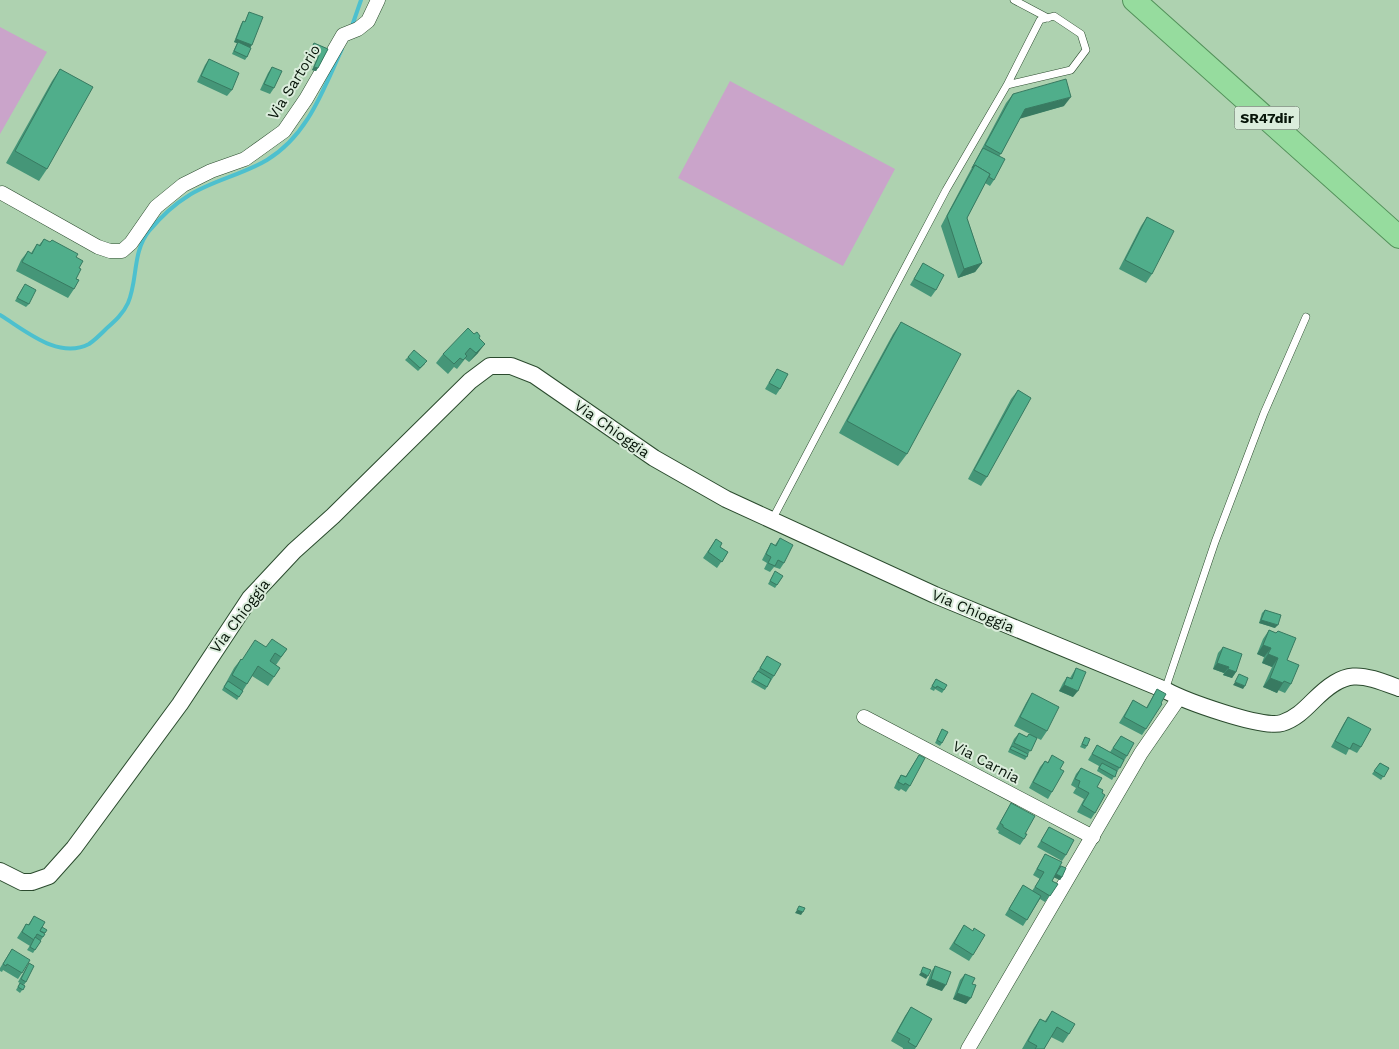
<svg xmlns="http://www.w3.org/2000/svg" width="1399" height="1049" font-family="'Work Sans',sans-serif">
<rect width="100%" height="100%" fill="#aed2b0"/>
<g fill="#caa4ca">
<path d="M0,27l47,25 -47,82z"/>
<path d="M730,81l165,88 -52,97 -165,-88z"/>
</g>
<g fill="none" stroke-linecap="round" stroke-linejoin="round">
<g stroke="#4dc0ce" stroke-width="4">
<path d="M352,26l9,-26"/>
<path d="M0,315c25,15 58,45 89,29 6,-4 12,-10 17,-15 9,-8 17,-15 22,-26 10,-23 4,-51 21,-72 11,-13 24,-26 39,-35 23,-15 54,-21 79,-36 41,-25 56,-70 75,-111"/>
</g>
<g stroke="#2b4b2e" stroke-width="8">
<g id="service">
<path d="M1014,0l34,18"/>
<path d="M772,520l174,-330 61,-105 64,-15 15,-20 -5,-16 -27,-18 -14,4 -33,65"/>
<path d="M1165,690l50,-148 49,-129 42,-96"/>
</g>
</g>
<g stroke="#2b4b2e" stroke-width="15">
<g id="minor">
<path d="M2,193l96,54 12,4h12l9,-8 25,-36 27,-22 28,-14 34,-12 39,-28 22,-32 37,-64 15,-6 10,-8 10,-21"/>
<path d="M864,717l229,120"/>
<path d="M968,1049l173,-296 38,-55"/>
</g>
</g>
<g stroke="#2b4b2e" stroke-width="18">
<path id="tertiary" d="M0,871l22,11h10l17,-6 25,-28 106,-144 70,-106 44,-47 39,-35 137,-135 20,-15h21l23,9 120,83 72,41 209,96 230,95c20,11 97,39 117,33 13,-4 22,-13 31,-22 33,-33 46,-28 86,-13"/>
</g>
<g stroke="#53915a" stroke-width="24">
<path id="trunk" d="M1134,0l265,237"/>
</g>
<use href="#service" stroke="#fff" stroke-width="7"/>
<use href="#minor" stroke="#fff" stroke-width="14"/>
<use href="#tertiary" stroke="#fff" stroke-width="16"/>
<use href="#trunk" stroke="#96dc9e" stroke-width="22"/>
</g>
<g fill="#459678">
<path d="M249,12l1,36 -3,9 -2,3 -13,-6 5,-11 -3,-1 7,-18 2,-3 2,1z"/>
<path d="M314,43l14,6 -12,22 -4,-1 6,-14 -9,-4z"/>
<path d="M209,59l23,31 -5,6 -30,-14 8,-17z"/>
<path d="M272,67l2,21 -4,6 -10,-4 8,-17z"/>
<path d="M60,69l-13,100 -8,12 -33,-18 46,-82z"/>
<path d="M1013,94l51,12 -44,12 -21,39 -5,23 -4,6 -5,-3 -18,35 15,45 -7,9 -17,6 -17,-52 65,-123z"/>
<path d="M1147,217l5,57 -6,9 -27,-14 22,-43z"/>
<path d="M44,239l32,18 3,11 -5,21 -6,9 -52,-27 5,-11 7,-9 3,2 6,-9 2,1z"/>
<path d="M923,263l13,27 -5,7 -21,-12z"/>
<path d="M23,287l6,17 -3,3 -11,-6z"/>
<path d="M901,322l6,132 -9,12 -59,-33 54,-99z"/>
<path d="M479,338l-1,15 -9,9 -4,-3 -8,10 -3,-2 -6,7 -12,-11 7,-9z"/>
<path d="M408,357l17,7 -7,7 -13,-11z"/>
<path d="M777,369l3,20 -4,6 -11,-6z"/>
<path d="M1018,390l-31,87 -6,9 -13,-7 43,-80z"/>
<path d="M780,538l4,25 -4,6 -6,-2 -4,5 -6,-3 3,-6 -5,-3 5,-10 4,-7 4,2z"/>
<path d="M716,539l4,8 8,5 -11,16 -14,-10z"/>
<path d="M773,575l4,10 -2,3 -7,-4z"/>
<path d="M1265,610l10,18 -16,-5 3,-10z"/>
<path d="M1269,630l7,3 2,-2 9,29 4,24 -6,9 -7,-3 -1,3 -14,-6 9,-20 -10,-4 2,-6 -7,-3 6,-15z"/>
<path d="M266,647l21,2 -11,16 4,3 -12,18 -16,-10 -15,24 -15,-10 12,-22 7,-9 1,1z"/>
<path d="M1223,647l13,25 -4,6 -9,-3 1,-2 -11,-4 5,-16z"/>
<path d="M767,656l7,20 -9,14 -14,-8z"/>
<path d="M1076,668l-3,29 -14,-6 4,-8 4,-6 3,1z"/>
<path d="M936,679l8,11 -2,3 -7,-4 -1,2 -4,-2z"/>
<path d="M1157,689l-11,40 -4,6 -23,-12 14,-23 13,8z"/>
<path d="M1032,693l15,38 -6,9 -4,-2 -12,22 -17,-8 6,-13 5,-6 8,4 2,-3h1l-16,-8 12,-23z"/>
<path d="M1348,717l13,30 -4,6 -8,-4 -3,6 -15,-8 13,-24z"/>
<path d="M942,729v14l-2,3 -5,-3z"/>
<path d="M1121,736l6,20 -15,24 -15,-9 2,-5 -11,-6 9,-15 13,7z"/>
<path d="M1085,737l2,9 -2,3 -5,-2z"/>
<path d="M919,755l-9,31 -4,6 -5,-3 -2,2 -5,-3 3,-7 4,-6 5,1z"/>
<path d="M1052,755l8,14 -8,23 -4,7 -19,-11 11,-21 5,-6 3,1z"/>
<path d="M1380,763l9,5 -8,12 -9,-6z"/>
<path d="M1081,768l16,19 5,6 -7,20 -4,6 -14,-7 7,-13 -11,-6 3,-5 -5,-3 5,-11z"/>
<path d="M1011,803l14,31 -1,5 -4,6 -22,-12 1,-2 -3,-2z"/>
<path d="M1049,827l17,28 -4,6 -25,-14z"/>
<path d="M1045,854l16,12 1,11 -2,3 -6,-3 -2,4 6,3 -13,18 -5,-3 -17,27 -18,-11 18,-30 9,6 8,-12 -7,-4z"/>
<path d="M34,916l8,11 1,10 -10,16 -6,-3 4,-6 -1,2 -13,-8 9,-14 2,1z"/>
<path d="M964,925l9,30 -4,6 -20,-12z"/>
<path d="M12,949l10,24 -4,6 -15,-9 -1,2 -2,-1v-3z"/>
<path d="M27,966l-1,16 -2,3 -6,-3z"/>
<path d="M935,966l7,25 -16,-6 5,-13z"/>
<path d="M965,974l7,10 -6,20 -13,-5 7,-19z"/>
<path d="M20,983l5,3 -5,7 -4,-3z"/>
<path d="M911,1007l21,12 -17,30h-12v-1l-12,-7 14,-25z"/>
<path d="M1052,1011l17,23 -6,9 -12,-6 -7,12h-22l12,-21 6,-9 5,2z"/>
</g>
<g fill="#387a61">
<path d="M236,39l16,6 -2,3 -16,-6z"/>
<path d="M311,49l9,4 -2,3 -9,-4z"/>
<path d="M314,67l4,1 -2,3 -4,-1z"/>
<path d="M1071,97l-7,9 -45,13 6,-10z"/>
<path d="M982,263l-7,9 -17,6 6,-9z"/>
<path d="M485,344l-7,9 -9,9 7,-9z"/>
<path d="M1261,620l17,5 -3,3 -16,-5z"/>
<path d="M1263,645l8,3 -7,9 -7,-3z"/>
<path d="M1268,654l10,4 -6,9 -10,-4z"/>
<path d="M1217,663l12,4 -5,6 -11,-4z"/>
<path d="M1228,669l8,3 -4,6 -9,-3z"/>
<path d="M1270,678l13,5 -6,10 -14,-6z"/>
<path d="M1235,682l10,4 -2,3 -10,-4z"/>
<path d="M1064,685l14,6 -5,6 -14,-6z"/>
<path d="M1055,874l7,3 -2,3 -7,-3z"/>
<path d="M797,910l6,2 -2,3 -6,-2z"/>
<path d="M921,972l7,4 -2,3 -7,-4z"/>
<path d="M931,979l15,6 -4,6 -16,-6z"/>
<path d="M957,993l14,5 -5,6 -13,-5z"/>
</g>
<g fill="#50ae8b" stroke="#387a61">
<path d="M249,12l14,5 -11,28 -16,-6 7,-18 2,1z"/>
<path d="M238,42l13,6 -4,9 -13,-6z"/>
<path d="M314,43l14,6 -10,19 -4,-1 6,-14 -9,-4z"/>
<path d="M209,59l30,14 -7,17 -31,-14z"/>
<path d="M272,67l10,4 -8,17 -10,-4z"/>
<path d="M60,69l33,18 -46,82 -32,-18z"/>
<path d="M1066,79l5,18 -46,12 -24,45 -16,-9 28,-51z"/>
<path d="M983,148l22,11 -11,21 -5,-3 1,-3 -15,-9 -3,3z"/>
<path d="M975,165l15,9 -23,44 15,45 -18,6 -17,-53z"/>
<path d="M1147,217l27,14 -22,43 -27,-14z"/>
<path d="M44,239l6,3 2,-2 26,14 -2,3 7,4 -4,7 2,1 -5,10 3,1 -5,9 -52,-27 6,-11 4,3 5,-10 3,2z"/>
<path d="M923,263l21,12 -8,15 -22,-11z"/>
<path d="M25,284l11,6 -7,14 -12,-6z"/>
<path d="M901,322l60,32 -54,100 -60,-33z"/>
<path d="M468,328l6,6 3,-2 3,4 -1,2 6,6 -9,9 -6,-5 -5,6 2,2 -4,4 -3,-2 -6,6 -11,-10z"/>
<path d="M414,350l13,11 -7,7 -12,-11z"/>
<path d="M777,369l11,5 -8,15 -11,-6z"/>
<path d="M1018,390l13,8 -44,79 -13,-7z"/>
<path d="M780,538l13,7 -9,18 -6,-3 -3,6 -7,-3 3,-6 -5,-3 5,-11 5,3z"/>
<path d="M716,539l6,4 -2,4 8,5 -6,10 -14,-10z"/>
<path d="M775,571l8,5 -6,9 -7,-4z"/>
<path d="M1265,610l16,5 -3,10 -17,-5z"/>
<path d="M1269,630l7,3 2,-2 18,7 -9,22 12,5 -8,19 -7,-3 -1,2 -13,-5 8,-20 -10,-4 3,-6 -8,-3z"/>
<path d="M272,639l15,10 -6,8 -6,-4 -5,8 10,7 -6,9 -16,-11 -11,18 -15,-9 9,-16 1,1 13,-20 11,7z"/>
<path d="M1223,647l19,7 -6,18 -8,-3 1,-2 -12,-4z"/>
<path d="M767,656l14,8 -7,12 -14,-8z"/>
<path d="M1076,668l10,4 -8,19 -14,-6 3,-8 5,2z"/>
<path d="M758,671l13,8 -4,8 -14,-8z"/>
<path d="M1239,674l9,4 -3,8 -10,-4z"/>
<path d="M936,679l11,6 -3,5 -7,-4 -1,2 -4,-2z"/>
<path d="M228,681l15,10 -4,6 -15,-10z"/>
<path d="M1157,689l9,5 -5,9 1,1 -16,25 -22,-12 9,-17 14,8z"/>
<path d="M1032,693l27,14 -12,24 -27,-14z"/>
<path d="M1348,717l23,12 -10,18 -8,-4 -3,6 -15,-8z"/>
<path d="M942,729l6,3 -6,11 -5,-3z"/>
<path d="M1019,733l8,4 2,-3 8,4 -6,13 -17,-8z"/>
<path d="M1121,736l13,7 -7,13 -14,-8z"/>
<path d="M1085,737l5,2 -3,7 -5,-2z"/>
<path d="M1097,745l27,15 -4,8 -28,-14z"/>
<path d="M1012,746l16,8 -1,3 -17,-8z"/>
<path d="M919,755l6,3 -15,28 -5,-3 -1,2 -6,-3 3,-7 5,2z"/>
<path d="M1052,755l12,7 -4,7 4,2 -12,21 -19,-10 12,-21 3,2z"/>
<path d="M1102,763l15,8 -2,6 -16,-9z"/>
<path d="M1380,763l9,5 -5,9 -10,-6z"/>
<path d="M1081,768l21,10 -5,9 6,3 -1,3 3,2 -10,18 -13,-8 7,-12 -11,-6 2,-6 -5,-2z"/>
<path d="M1011,803l24,13 -10,18h2l-3,5 -21,-12v-2l-3,-2z"/>
<path d="M1049,827l25,13 -8,15 -25,-14z"/>
<path d="M1045,854l17,8 -10,19 6,3 -8,12 -15,-9 9,-15 -7,-3z"/>
<path d="M1061,866l5,2 -4,9 -6,-3z"/>
<path d="M1023,885l18,11 -14,24 -18,-11z"/>
<path d="M799,906l6,2 -2,4 -6,-2z"/>
<path d="M34,916l11,6 -5,9 5,3 -2,3 -6,-3 -3,6 -12,-8 4,-8 3,1z"/>
<path d="M964,925l9,6 1,-3 11,7 -12,20 -19,-12z"/>
<path d="M42,927l5,3 -2,3 -5,-2z"/>
<path d="M35,937l6,4 -6,9 -5,-3z"/>
<path d="M12,949l18,11 -8,13 -15,-9 -1,2 -3,-2z"/>
<path d="M29,963l5,3 -8,16 -5,-3z"/>
<path d="M935,966l16,6 -5,13 -15,-6z"/>
<path d="M923,967l8,3 -3,6 -7,-4z"/>
<path d="M965,974l10,4 -3,6 4,1 -5,13 -14,-5z"/>
<path d="M20,983l5,3 -2,4 -5,-3z"/>
<path d="M911,1007l21,12 -16,28 -8,-5 2,-3 -13,-7z"/>
<path d="M1052,1011l23,13 -6,10 -12,-7 -13,22h-9l2,-3 -9,-5 12,-22 6,3z"/>
</g>
<g text-anchor="middle" dominant-baseline="central" stroke-width="4" stroke-linejoin="round" paint-order="stroke">
<rect fill="#dbeddc" stroke="#475648" stroke-width="1" x="1234.5" y="106.5" width="65" height="23" rx="4"/>
<g font-size="14" font-weight="bold" fill="#071509">
<text x="1267" y="118">SR47dir</text>
</g>
<g font-size="15" fill="#071509" stroke="#dbeddc">
<text transform="translate(294 82) rotate(-58)">Via Sartorio</text>
<text transform="translate(612 429) rotate(35)">Via Chioggia</text>
<text transform="translate(973 611) rotate(23)">Via Chioggia</text>
<text transform="translate(240 616) rotate(-53)">Via Chioggia</text>
<text transform="translate(986 762) rotate(28)">Via Carnia</text>
</g>
</g>
</svg>
